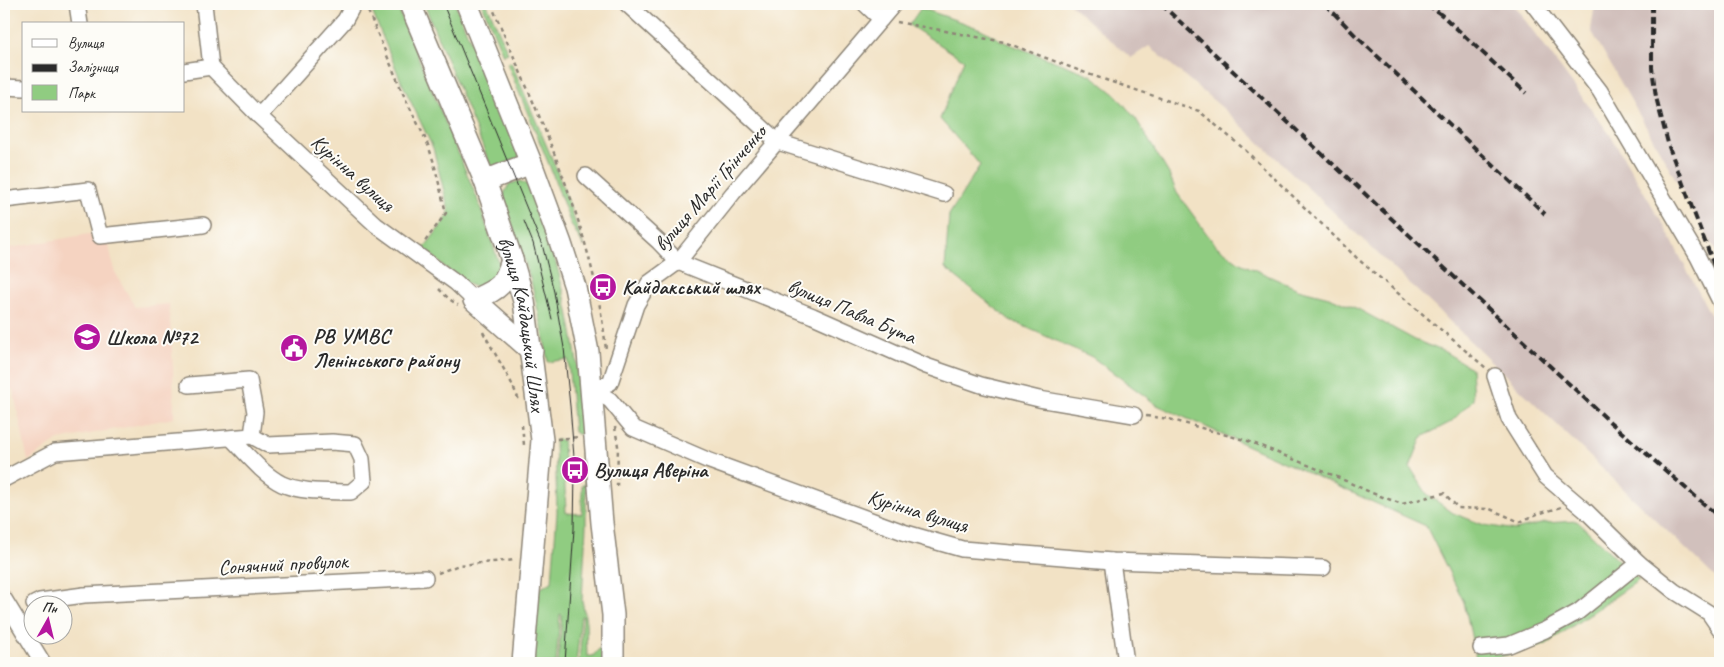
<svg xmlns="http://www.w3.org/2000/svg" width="1724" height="667" font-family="Caveat,sans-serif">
<rect width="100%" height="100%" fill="#fdfcf7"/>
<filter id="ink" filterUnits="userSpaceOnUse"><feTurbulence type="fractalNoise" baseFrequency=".02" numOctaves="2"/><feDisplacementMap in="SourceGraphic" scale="10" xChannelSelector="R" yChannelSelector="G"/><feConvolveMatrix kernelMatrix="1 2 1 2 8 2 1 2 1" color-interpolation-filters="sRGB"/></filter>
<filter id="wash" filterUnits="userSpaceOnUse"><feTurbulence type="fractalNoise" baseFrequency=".0096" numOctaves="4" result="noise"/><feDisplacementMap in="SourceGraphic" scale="20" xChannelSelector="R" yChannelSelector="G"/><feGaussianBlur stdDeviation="1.12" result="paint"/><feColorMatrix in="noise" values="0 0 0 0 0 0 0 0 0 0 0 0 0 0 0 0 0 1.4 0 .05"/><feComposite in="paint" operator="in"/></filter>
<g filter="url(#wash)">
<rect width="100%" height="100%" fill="#f2e2c5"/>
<path fill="#f5d3c1" d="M106,231l8,39 21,37 34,-3 4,63 1,51 -116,22 -30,21 -15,-72 -9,2v-142z"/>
<g fill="#d1c0bc">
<path d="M1070,4h443l98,132 53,90 56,107v249l-278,-268 -217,-204 -76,-64 -18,12z"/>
<path d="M1595,4h125v253l-129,-227z"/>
</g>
<g fill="#90cc81" stroke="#5e7c56">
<path d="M369,4h27l81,194 24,71 -2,7 -23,11c-19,-5 -37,-26 -52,-39l25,-33v-4l-16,-63 -32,-67z"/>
<path d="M424,4h31l65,153 -28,12z"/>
<path d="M482,4h5l21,49 -5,2z"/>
<path d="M921,8l60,21 23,13 87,33 25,20 20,24 33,55 8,19 38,52 25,18 58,26 31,8 29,12 57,31 30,12 26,16 2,32 -22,22 -29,15 -12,30 17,27 26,19 31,12 31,5 30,-7 32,-2 62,59 -94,65 -68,18 -13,-61 -38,-76 -269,-121 -65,-48 -82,-37 -65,-52 4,-53 31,-50 -40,-46 24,-59 -55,-35z"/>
<path d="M511,62l45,106 28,79 -14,-25 -20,-55 -43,-104z"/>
<path d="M520,181l8,4c8,22 18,43 24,65 19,60 28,122 32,184h-7l-3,-2 -6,-73 -20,3 -6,-35 -11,-46 -27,-82v-5l5,-10z"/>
<path d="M555,440h8l3,73 16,1v-29h3v-15h-3l-1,-17 5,-1v74l-4,74 4,22 1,34h6l11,-13 -2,20h-23l4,-47h-2l-5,47h-18l4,-48 -2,-1 -4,49h-25l8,-74 13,-7 5,-70z"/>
</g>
</g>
<g filter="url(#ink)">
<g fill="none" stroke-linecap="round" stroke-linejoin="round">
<g stroke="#8e8678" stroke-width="18">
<g id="minor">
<path d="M77,4l3,20"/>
<path d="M204,4l7,63"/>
<path d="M627,4l151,138 166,52"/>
<path d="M865,4l16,15"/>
<path d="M1533,4l67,87 98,166 22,44"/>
<path d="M211,67l48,49 117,109 80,58 18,17"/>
<path d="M184,71l27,-4"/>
<path d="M4,87l20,1"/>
<path d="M259,116l86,-96 6,-11v-5"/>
<path d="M586,176l73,66 19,20 135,54 113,50 55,19 58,14 95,16"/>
<path d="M4,200l84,-10 12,46 103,-11"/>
<path d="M1495,376l14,43 36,57 41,35 53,52 35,28 35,22 11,16"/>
<path d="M592,389l18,11 23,28 74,32 199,73 56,16 150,12 211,7"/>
<path d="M592,389l18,-6 26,-78 13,-22 29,-21 55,-69 161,-189"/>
<path d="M231,438c15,15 31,36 51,46 21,9 46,7 69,8l13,-11 -2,-22 -7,-15 -23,-2 -64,3 -16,-9"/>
<path d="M4,479l51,-27 197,-16 3,-24 -6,-32 -60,5"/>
<path d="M1112,561l14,102"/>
<path d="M4,599l39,64"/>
<path d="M34,604l6,-3 44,-6 341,-17"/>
<path d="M1481,648l28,-3 36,-15 33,-18 61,-49"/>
</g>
</g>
<g stroke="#8e8678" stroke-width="24">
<g id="highway">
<path id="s1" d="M410,4l75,177 27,79 12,41 18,139 -19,223"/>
<path d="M467,4l64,159 30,81 14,43 13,65 14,171 11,92v48"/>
<path d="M485,181l46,-18"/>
<path d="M512,260c-8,27 -13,28 -38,40l58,51"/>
</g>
</g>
<g stroke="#8e8678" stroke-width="2.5" stroke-dasharray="4 4" stroke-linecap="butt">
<path d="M365,4l40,94 22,44 7,21 12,50 -22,30"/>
<path d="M491,4c47,111 103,224 115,346"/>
<path d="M897,22l107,20 87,33 108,36 45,38 115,111 127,108"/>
<path d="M439,289l10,10 9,6"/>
<path d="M483,332l28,50 8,18"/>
<path d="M1146,416l23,3 79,22 87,35 37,17 30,11 42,-11 14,15 32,1 30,13 17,-8 25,-7"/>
<path d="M522,425l2,20"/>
<path d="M615,427l3,19 -1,40"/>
<path d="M557,439l22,-2"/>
<path d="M438,573l21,-8 57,-5"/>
</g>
<use href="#minor" stroke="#fff" stroke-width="15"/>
<use href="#highway" stroke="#fff" stroke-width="21"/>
<g stroke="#2b2b2b" stroke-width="1">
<path d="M443,4l100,244 11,44 10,56 6,58 5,64 -1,59 -9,134"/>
<path d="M524,221l9,22 19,76"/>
</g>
<g stroke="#2b2b2b" stroke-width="4" stroke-dasharray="8 4" stroke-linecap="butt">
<path d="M1161,4l449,418 110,96"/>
<path d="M1325,4l32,33 188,177"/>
<path d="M1427,4l16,12 83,77"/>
<path d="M1652,4v64l4,29 13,50 51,134"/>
</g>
</g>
</g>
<defs>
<g id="bus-disc" transform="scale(1.4375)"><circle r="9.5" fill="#b5179e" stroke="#fdfcf7"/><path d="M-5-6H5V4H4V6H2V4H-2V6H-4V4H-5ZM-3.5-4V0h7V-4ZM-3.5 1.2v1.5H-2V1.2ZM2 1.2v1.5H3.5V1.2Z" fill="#fff"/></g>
<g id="school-disc" transform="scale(1.4375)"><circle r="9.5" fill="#b5179e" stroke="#fdfcf7"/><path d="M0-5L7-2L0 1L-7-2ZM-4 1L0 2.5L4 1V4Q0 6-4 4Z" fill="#fff"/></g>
<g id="civic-disc" transform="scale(1.4375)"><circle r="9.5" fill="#b5179e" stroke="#fdfcf7"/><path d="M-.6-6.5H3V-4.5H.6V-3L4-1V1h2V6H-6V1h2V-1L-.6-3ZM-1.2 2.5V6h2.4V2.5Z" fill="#fff"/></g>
</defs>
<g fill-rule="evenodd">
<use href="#bus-disc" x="603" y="287"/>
<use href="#school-disc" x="87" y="337"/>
<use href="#civic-disc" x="294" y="348"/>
<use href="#bus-disc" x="575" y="470"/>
</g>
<g text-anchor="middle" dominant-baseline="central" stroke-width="4" stroke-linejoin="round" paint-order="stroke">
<g font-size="21" fill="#2b2b2b" stroke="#fdfcf7">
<text transform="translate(353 173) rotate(42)">Курінна вулиця</text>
<text transform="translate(710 188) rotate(-49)">вулиця Марії Грінченко</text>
<text transform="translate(852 311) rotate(23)">вулиця Павла Бута</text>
<text stroke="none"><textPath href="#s1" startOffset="341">вулиця Кайдацький Шлях</textPath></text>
<text transform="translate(918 511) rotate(17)">Курінна вулиця</text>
<text transform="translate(283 564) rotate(-3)">Сонячний провулок</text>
</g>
<g font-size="21" font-weight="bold" fill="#2b2b2b" stroke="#fdfcf7" text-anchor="start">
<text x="622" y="287">Кайдакський шлях</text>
<text x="313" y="336">РВ УМВС<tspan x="313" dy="24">Ленінського району</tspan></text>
<text x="106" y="337">Школа №72</text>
<text x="594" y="470">Вулиця Аверіна</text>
</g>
</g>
<rect width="1724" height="667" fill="none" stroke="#fdfcf7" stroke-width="20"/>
<rect x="22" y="22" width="162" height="90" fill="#fdfcf7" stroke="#a9a8a5"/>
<rect x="32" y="39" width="25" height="8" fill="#ffffff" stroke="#a9a8a5"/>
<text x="68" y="48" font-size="15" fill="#2b2b2b">Вулиця</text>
<rect x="32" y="64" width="25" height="8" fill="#2b2b2b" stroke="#a9a8a5"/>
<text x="68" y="72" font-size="15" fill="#2b2b2b">Залізниця</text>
<rect x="32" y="85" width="25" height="15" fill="#90cc81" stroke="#a9a8a5"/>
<text x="68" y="98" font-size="15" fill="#2b2b2b">Парк</text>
<g transform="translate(48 620) rotate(8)"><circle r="24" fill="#fdfcf7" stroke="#a9a8a5"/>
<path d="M0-4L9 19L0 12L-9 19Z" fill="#b5179e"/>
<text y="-8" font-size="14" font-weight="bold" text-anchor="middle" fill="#2b2b2b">Пн</text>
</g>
</svg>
